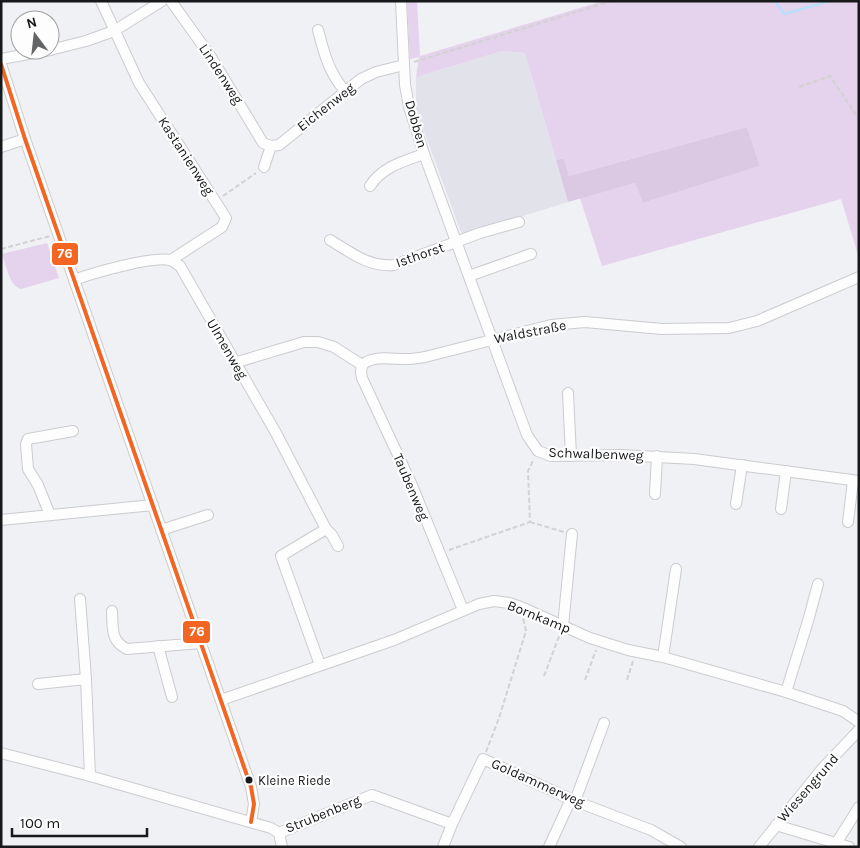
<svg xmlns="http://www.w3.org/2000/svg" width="860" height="848" font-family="Karla,sans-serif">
<rect width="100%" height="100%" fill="#f0f1f4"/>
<path fill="#e1e2ea" d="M502,51l23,2 43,149 -106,33 -46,-126v-32z"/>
<g fill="#e5d2ed">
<path d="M407,1h10l3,55 183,-55h256v257l-18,-59 -239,67 -22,-68 55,-15 8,20 117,-37 -13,-39 -178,49 -5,-18 -8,2 -31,-107 -23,-2 -86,26 3,-20 -9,2z"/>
<path d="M47,243l12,35 -38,11c-12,-3 -15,-25 -19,-35z"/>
</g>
<path fill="#dbc8e3" d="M747,127l13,39 -117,37 -8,-20 -67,19 -12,-42 8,-2 5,18z"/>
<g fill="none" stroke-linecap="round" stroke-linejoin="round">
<g stroke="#b8e0fa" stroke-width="2.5">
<path d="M775,1l9,13 46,-13"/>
<path d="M857,1l2,4"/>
</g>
<g stroke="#cbcccf" stroke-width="12">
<g id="minor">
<path d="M101,1l38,82 87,135 -4,9 -51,33"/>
<path d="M171,1l40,56 52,86 8,3"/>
<path d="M401,1l4,84 4,22 15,47 103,281 11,16 13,5 70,-1 73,4 165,22"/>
<path d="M318,30c6,23 11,43 27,61"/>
<path d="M50,50l36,-9 28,-10 48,-30"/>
<path d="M1,59l49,-9"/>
<path d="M1,64l24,75 226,648 3,17 -3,18"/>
<path d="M1,147l24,-8"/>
<path d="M264,167l7,-21 8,-1 82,-66 15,-7 28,-7"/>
<path d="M370,186c12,-19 34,-25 54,-32"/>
<path d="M330,240c22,13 38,27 64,25l86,-32 39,-11"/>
<path d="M469,276l62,-22"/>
<path d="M74,280c19,-7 78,-24 96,-20 3,1 7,4 10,6l96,167 50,96 -45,27 39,109"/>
<path d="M234,363l70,-21h14l16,5 28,18"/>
<path d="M362,365c13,-11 31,-5 47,-6 5,0 10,-1 16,-2l126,-32 34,-3 77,7 67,-1 28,-7 102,-44"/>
<path d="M362,365l-1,7 1,6 49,105 52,127"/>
<path d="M568,393l3,63"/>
<path d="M655,494l2,-38"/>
<path d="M736,504l6,-39"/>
<path d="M781,509l5,-38"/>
<path d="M50,515l-12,-30 -10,-16 -2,-25 2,-5 45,-8"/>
<path d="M1,520l152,-15"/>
<path d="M848,522l5,-41"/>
<path d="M326,529l6,6 6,11"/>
<path d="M161,530l47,-15"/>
<path d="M80,599l6,80"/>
<path d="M112,611c1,16 -2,30 15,38l74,-6"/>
<path d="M563,626l9,-92"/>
<path d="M158,646l14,51"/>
<path d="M663,657l13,-88"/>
<path d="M38,684l48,-5 4,97"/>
<path d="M786,692l22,-71 10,-37"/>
<path d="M221,700l173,-60 85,-36 15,-3 15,2 12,4 69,31 38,12 35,7 123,35 57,19 16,11"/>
<path d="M1,753l89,23 181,52 8,5 3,14"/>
<path d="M575,801l29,-78"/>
<path d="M776,825l73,22"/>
<path d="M279,833l93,-38 80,29"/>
<path d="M837,842l22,-35"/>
<path d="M443,847l9,-23 31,-65 92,42 76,29 30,17"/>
<path d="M549,847l22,-48"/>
<path d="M759,847l63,-78 37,-39"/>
</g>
</g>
<g stroke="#d2d2d2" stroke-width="2" stroke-dasharray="5 2.5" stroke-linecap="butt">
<path d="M414,62l198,-61"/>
<path d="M799,87l31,-11 29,43"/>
<path d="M223,196l33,-23"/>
<path d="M1,249l49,-13"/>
<path d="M530,522l34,10"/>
<path d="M449,550l81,-28 -2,-51 6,-12"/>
<path d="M544,676l16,-42"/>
<path d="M585,680l11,-30"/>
<path d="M627,680l6,-19"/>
<path d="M486,752l13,-34 27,-87 -3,-13"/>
</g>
<use href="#minor" stroke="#fdfdfd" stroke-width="10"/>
<g stroke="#fdfdfe" stroke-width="8">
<path id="bus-1" d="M1,64l24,75 226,648 3,17 -3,18"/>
</g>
<use href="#bus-1" stroke="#f26522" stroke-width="4"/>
</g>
<circle fill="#17181a" stroke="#fdfdfe" stroke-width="2" cx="249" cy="780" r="4.5"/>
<g text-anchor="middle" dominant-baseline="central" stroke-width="4.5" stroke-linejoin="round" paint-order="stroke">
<g font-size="13" fill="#17181a" stroke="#fdfdfe" text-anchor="start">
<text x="258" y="780">Kleine Riede</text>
</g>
<g font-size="14" fill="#17181a" stroke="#fdfdfe">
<text transform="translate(221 74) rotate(57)">Lindenweg</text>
<text transform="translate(326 107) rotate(-38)">Eichenweg</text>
<text transform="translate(416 124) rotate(74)">Dobben</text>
<text transform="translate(186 156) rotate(57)">Kastanienweg</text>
<text transform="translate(420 255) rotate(-19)">Isthorst</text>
<text transform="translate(530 332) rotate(-11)">Waldstraße</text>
<text transform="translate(227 349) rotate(60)">Ulmenweg</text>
<text transform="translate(596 454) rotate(2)">Schwalbenweg</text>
<text transform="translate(411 487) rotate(67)">Taubenweg</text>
<text transform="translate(539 617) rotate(22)">Bornkamp</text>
<text transform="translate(538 783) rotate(24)">Goldammerweg</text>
<text transform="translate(808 788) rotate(-49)">Wiesengrund</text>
<text transform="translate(323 814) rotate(-22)">Strubenberg</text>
</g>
</g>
<g stroke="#fdfdfe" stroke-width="2">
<rect x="51" y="242" width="28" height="24" rx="5" fill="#f26522"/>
<rect x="182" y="620" width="29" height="24" rx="5" fill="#f26522"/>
</g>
<g font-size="14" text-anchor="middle" font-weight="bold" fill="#fff">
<text x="65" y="258">76</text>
<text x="197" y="636">76</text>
</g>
<rect width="860" height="848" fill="none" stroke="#17181a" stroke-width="5"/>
<g transform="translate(35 35) rotate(345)"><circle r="24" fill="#fdfdfe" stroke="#a1a1a3"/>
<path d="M0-4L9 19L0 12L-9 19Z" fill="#636466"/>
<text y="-8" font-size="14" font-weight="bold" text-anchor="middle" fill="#17181a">N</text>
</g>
<path d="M12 828v8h135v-8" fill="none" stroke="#17181a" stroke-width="2.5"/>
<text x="20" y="828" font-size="15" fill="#17181a" stroke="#fdfdfe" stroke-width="4" paint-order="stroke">100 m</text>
</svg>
